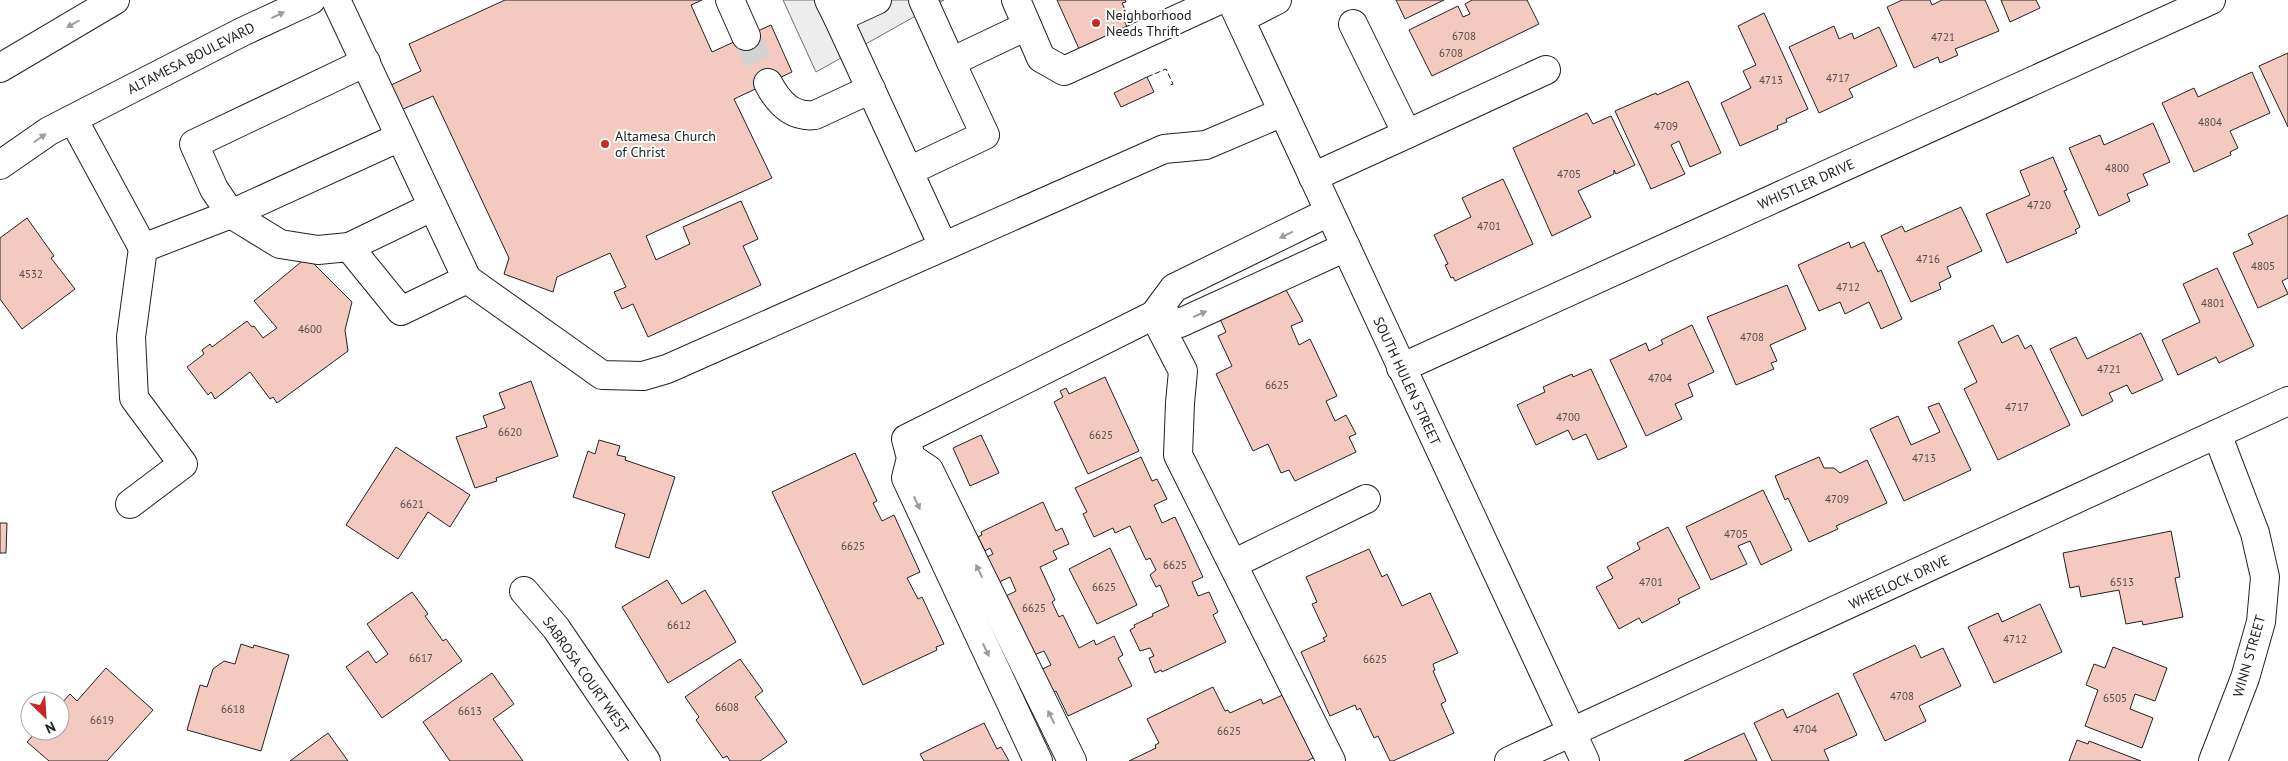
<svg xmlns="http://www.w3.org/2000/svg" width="2288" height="761" font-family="'PT Sans',sans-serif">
<rect width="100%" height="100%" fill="#fff"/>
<path fill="#ededed" stroke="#6f6f6f" d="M783,0h161l-128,72z"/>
<g fill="#f3c9c0" stroke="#222">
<path d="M505,0h197l-11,5 21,47 59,-27 21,47 -58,27 38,79 -126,58 10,24 34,-16 -7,-17 58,-26 17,38 -15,7 18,39 -113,52 -15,-33 -11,5 -8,-17 12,-5 -16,-34 -53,24 -4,15 -49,-18 5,-16 -76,-162 -32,14 -12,-24 32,-15 -12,-27z"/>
<path d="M1057,0h68l1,2 -4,1 5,11 -5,2 6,13 -48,22z"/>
<path d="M1396,0h48l-39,19z"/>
<path d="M1472,0h55l12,24 -107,52 -23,-46 49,-24 5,11 7,-3 -5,-10z"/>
<path d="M1902,0h28l2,5 10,-5h43l14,31 -44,18 3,6 -18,8 -2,-6 -24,11 -27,-61z"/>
<path d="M2001,0h35l4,8 -30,14z"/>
<path d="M1764,13l44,96 -22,10 1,3 -10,4 1,3 -38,17 -19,-43 30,-15 -8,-17 13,-6 -18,-39z"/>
<path d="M1834,26l5,13 13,-6 2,6 25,-12 18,39 -48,23 4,8 -34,16 -30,-66z"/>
<path d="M2288,53v74l-29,-61z"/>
<path d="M2252,72l18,41 -40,18 8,17 -8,4 1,3 -37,17 -32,-69 32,-15 4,9z"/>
<path d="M1147,77l7,15 -33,15 -7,-14z"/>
<path d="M1688,81l33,72 -31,14 -11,-26 -8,4 14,29 -34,15 -36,-78 41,-18 1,2z"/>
<path d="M1587,113l6,11 18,-8 24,49 -19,9 -2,-4v4l-36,17 13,26 -39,19 -39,-88z"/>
<path d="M2153,123l17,39 -27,12 5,11 -21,9 3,7 -31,15 -30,-68 31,-13 4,10z"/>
<path d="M2053,157l14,33 -3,1 16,36 -5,3 2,3 -70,30 -21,-49 44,-19 -10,-24z"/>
<path d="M1503,179l30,65 -78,37 -2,-4 -2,1 -6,-13 3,-1 -14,-29 37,-18 -9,-19z"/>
<path d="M1961,207l21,44 -35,16 4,10 -12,6 2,6 -30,13 -30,-66 21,-10 3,6z"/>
<path d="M2288,215v63l-6,3 6,13 -30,14 -25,-55 20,-9 -5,-10z"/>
<path d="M27,218l27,38 -3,2 24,31 -53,40 -22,-30v-61z"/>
<path d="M1849,242l2,6 13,-6 14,30 3,-2 21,49 -21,10 -12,-27 -24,12 -5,-12 -21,9 -21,-46z"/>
<path d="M307,257l45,45 -7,28 3,21 -71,52 -4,-6 -3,2 -20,-27 -35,27 -4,-7 -3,3 -21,-28 17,-13 -2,-4 8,-6 2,3 35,-26 5,6 2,-1 9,12 14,-10 -23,-27z"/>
<path d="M2217,268l37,78 -35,17 -3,-6 -38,18 -16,-35 38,-18 -17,-38z"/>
<path d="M1787,285l19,44 -36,16 7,16 -6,2 3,6 -38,16 -29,-68z"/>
<path d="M1285,288l18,33 -12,5 8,19 11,-6 27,57 -11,5 9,20 11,-6 10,19 -7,3 7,15 -61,29 -6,-11 -8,3 -13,-29 -15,7 -37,-77 16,-8 -14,-30 8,-4 -6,-13z"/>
<path d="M1692,325l22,47 -26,12 5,12 -18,8 7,15 -36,17 -36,-76 36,-17 3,8 14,-7 -2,-4z"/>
<path d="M1993,325l9,18 16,-8 7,14 6,-4 39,80 -72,35 -34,-71 13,-7 -19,-40z"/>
<path d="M2141,333l22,47 -31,14 -5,-9 -18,8 4,8 -31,15 -32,-67 26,-12 11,22z"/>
<path d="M1591,369l36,78 -29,13 -12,-26 -13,6 -5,-10 -32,15 -19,-40 28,-13 -2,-5 29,-13 1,3z"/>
<path d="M1105,377l34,74 -51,23 -34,-72 9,-5 -3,-6 6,-3 3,6z"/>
<path d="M531,381l27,75 -62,22 1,3 -22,7 -19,-51 31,-10 -4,-11 22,-8 -6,-15z"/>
<path d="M1939,403l32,67 -67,31 -34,-72 28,-13 13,29 29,-13 -12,-25z"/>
<path d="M981,435l18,38 -29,13 -17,-38z"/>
<path d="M599,440l21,6 -3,9 9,2 -1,3 50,17 -26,81 -34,-11 10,-33 -52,-17 15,-46 7,3z"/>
<path d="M396,447l74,48 -20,32 -22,-15 -30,47 -52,-34z"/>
<path d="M855,453l22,48 -4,2 9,18 12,-6 26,57 -13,6 11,21 4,-2 22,47 -8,3 1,3 -74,35 -91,-193z"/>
<path d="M1141,457l11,24 5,-2 10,20 -13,6 8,18 13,-6 28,60 -11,5 6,14 11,-4 9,20 -5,3 13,27 -64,30 -1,-2 -6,3 -6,-15 5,-2 -4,-8 -10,3 -10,-21 5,-3 -1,-2 19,-9 -1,-2 17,-8 -9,-21 -4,2 -6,-12 6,-5 -6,-12 -4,2 -16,-34 -15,7 -2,-5 -19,9 -11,-23 4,-2 -12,-24z"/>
<path d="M1819,457l5,11h10l6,5 27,-13 20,43 -51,23 2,3 -29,13 -21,-44 -3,2 -10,-24z"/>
<path d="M1763,490l29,60 -31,15 -11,-24 -12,5 9,18 -36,16 -25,-53z"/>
<path d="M1043,502l13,29 6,-3 7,16 -16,7 4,8 -17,8 15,33 -3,2 7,15 4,-2 16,33 15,-8 2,5 18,-9 9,19 -5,3 14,28 -64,30 -12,-25 -4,2 -12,-23 11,-5 -7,-14 -10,4 -28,-59 10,-5 -6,-14 -11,5 -12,-25 6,-3 -3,-6 -5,3 -7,-14 4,-2 -1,-3z"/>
<path d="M0,523h7l-1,30h-6z"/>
<path d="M1668,527l32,61 -22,11 2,4 -38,20 -3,-5 -20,11 -23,-42 17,-9 -6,-11 33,-18 -3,-6z"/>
<path d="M2171,531l9,46 -5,1 8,39 -40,8 -1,-4 -16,3 -7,-34 -38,7 -2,-11 -9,2 -7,-35z"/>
<path d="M1110,548l27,57 -40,19 -28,-55z"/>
<path d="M1369,549l13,28 5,-3 15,32 28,-13 28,60 -25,11 2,6 -2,1 13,30 -5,3 13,29 -61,28h-3l-12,-25 -4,2 -14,-30 -3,2 -2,-5 -25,11 -29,-64 24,-11 -2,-3 4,-2 -15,-32 5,-2 -11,-25z"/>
<path d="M667,580l15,24 23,-14 31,52 -68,41 -46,-76z"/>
<path d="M412,592l16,22 -3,2 18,25 3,-2 16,22 -80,57 -36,-51 22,-16 8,12 12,-9 -21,-30z"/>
<path d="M2040,604l22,48 -68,31 -26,-56 30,-14 4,9z"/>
<path d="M241,644l12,4 1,-3 35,10 -28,96 -74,-21 13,-45 7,2 6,-18 11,-8 11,3z"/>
<path d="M1915,645l6,13 22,-10 18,38 -42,20 7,15 -41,20 -32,-67z"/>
<path d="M2113,647l54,21 -12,33 -20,-7 -5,15 23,9 -11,30 -57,-22 13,-36 -12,-5 8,-21 11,4z"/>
<path d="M740,659l23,32 -8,6 32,45 -27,19h-30l-3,-5 -4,2 -27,-38 3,-3 -14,-20z"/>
<path d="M106,668l47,42 -46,51h-58l-22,-19 10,-11h23v-26l10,-11 7,7z"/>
<path d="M492,673l22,31 -21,15 30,42h-73l-27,-39z"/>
<path d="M1213,687l12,24 3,-1 2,3 31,-14 2,5 24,-11 30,63 -10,5h-178l27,-13 -1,-3 4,-2 -12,-24z"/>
<path d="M1838,693l19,42 -33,15 5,11h-57l-18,-38 29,-14 4,9z"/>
<path d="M984,723l13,26 4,-2 8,14h-85l-4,-7z"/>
<path d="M328,733l20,28h-58z"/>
<path d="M1744,733l13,28h-73z"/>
<path d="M2077,740l11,4 1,-3 52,20h-72z"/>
</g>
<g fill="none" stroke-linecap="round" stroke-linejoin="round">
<path stroke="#d3d3d3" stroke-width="28" stroke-dasharray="28 14" stroke-linecap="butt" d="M746,36l22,47"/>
<g stroke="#222" stroke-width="30">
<g id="minor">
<path d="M336,0l131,279 135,96 41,1 24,-7 497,-220 42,-4 77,-33"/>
<path d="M730,0l16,36"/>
<path d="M829,0l9,18 39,-18"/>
<path d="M923,0l28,62"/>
<path d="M1016,0l25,58 23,13 155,-71"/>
<path d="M838,18l105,228"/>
<path d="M1240,19l37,-19"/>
<path d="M366,62l-172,82 20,45 17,25 49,30 38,6 31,-3 52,64 66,-32"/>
<path d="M768,83c10,19 24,35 47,32l56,-26"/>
<path d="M73,119l70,129"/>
<path d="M1407,134l139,-64"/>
<path d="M909,171l76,-36 -34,-73 76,-36"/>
<path d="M1313,177l94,-43 -54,-110"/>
<path d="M349,247l83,-40"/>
<path d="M1154,315l29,56 -3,32 -2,52 153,306"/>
<path d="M1154,315l26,8 166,-76"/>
<path d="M1401,368l810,-368"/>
<path d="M911,458l18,12 143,291"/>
<path d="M130,504l53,-40 -49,-66 -3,-61 12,-89 88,-34 169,-77"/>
<path d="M1233,564l133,-65"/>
<path d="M524,591l32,37 90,133"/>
<path d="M1038,761l-132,-283 5,-20 -5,-19 248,-124 20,-27 155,-76"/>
<path d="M1509,761l779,-360"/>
<path d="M2213,761l32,-83 16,-56 4,-45 -10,-44 -38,-99"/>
</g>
</g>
<g stroke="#222" stroke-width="30">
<g id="major">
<path d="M1231,0l354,761"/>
<path d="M0,68l115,-68"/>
<path d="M0,165l49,-34 193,-99 69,-32"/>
</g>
</g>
<use href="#minor" stroke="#fff" stroke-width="28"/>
<use href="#major" stroke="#fff" stroke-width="28"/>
<path stroke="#222" stroke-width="1" stroke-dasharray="6 2.5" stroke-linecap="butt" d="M1147,77l19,-8 7,15 -5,2"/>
</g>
<defs><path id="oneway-solid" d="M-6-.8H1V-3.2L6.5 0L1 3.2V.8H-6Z" transform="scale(1.25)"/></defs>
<g fill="#9c9c9c">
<use href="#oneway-solid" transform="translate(278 15) rotate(-25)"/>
<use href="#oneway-solid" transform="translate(73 24) rotate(150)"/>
<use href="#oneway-solid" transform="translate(40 138) rotate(-35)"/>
<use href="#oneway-solid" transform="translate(1286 235) rotate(154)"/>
<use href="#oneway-solid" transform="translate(1200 314) rotate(-24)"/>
<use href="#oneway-solid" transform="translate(917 503) rotate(65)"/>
<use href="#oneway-solid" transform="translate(979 571) rotate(-116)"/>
<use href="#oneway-solid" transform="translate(986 650) rotate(65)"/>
<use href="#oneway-solid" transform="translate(1051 717) rotate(-116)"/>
</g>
<g fill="#c62828" stroke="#fff" stroke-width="2">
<circle cx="1096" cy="23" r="5"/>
<circle cx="605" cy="144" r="5"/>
</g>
<g text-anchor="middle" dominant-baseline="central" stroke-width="4" stroke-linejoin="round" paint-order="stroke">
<g font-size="11" fill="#564c4a">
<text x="1464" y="36">6708</text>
<text x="1943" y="37">4721</text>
<text x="1451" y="53">6708</text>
<text x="1838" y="78">4717</text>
<text x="1771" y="80">4713</text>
<text x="2210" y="122">4804</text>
<text x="1666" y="126">4709</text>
<text x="2117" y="168">4800</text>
<text x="1569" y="174">4705</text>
<text x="2039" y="205">4720</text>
<text x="1489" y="226">4701</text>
<text x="1928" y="259">4716</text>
<text x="2263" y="266">4805</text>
<text x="31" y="274">4532</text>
<text x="1848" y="287">4712</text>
<text x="2213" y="303">4801</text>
<text x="310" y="329">4600</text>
<text x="1752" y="337">4708</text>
<text x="2109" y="369">4721</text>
<text x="1660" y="378">4704</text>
<text x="1277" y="385">6625</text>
<text x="2017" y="407">4717</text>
<text x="1568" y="417">4700</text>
<text x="510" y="432">6620</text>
<text x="1101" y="435">6625</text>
<text x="1924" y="458">4713</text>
<text x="1837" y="499">4709</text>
<text x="412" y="504">6621</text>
<text x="1736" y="534">4705</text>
<text x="853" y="546">6625</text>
<text x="1175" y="565">6625</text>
<text x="1651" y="582">4701</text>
<text x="2122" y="582">6513</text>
<text x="1104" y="587">6625</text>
<text x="1034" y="608">6625</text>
<text x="679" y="625">6612</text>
<text x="2015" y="639">4712</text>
<text x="421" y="658">6617</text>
<text x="1375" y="659">6625</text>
<text x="1902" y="696">4708</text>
<text x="2115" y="698">6505</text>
<text x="727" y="707">6608</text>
<text x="233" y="709">6618</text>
<text x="470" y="711">6613</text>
<text x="102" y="720">6619</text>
<text x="1805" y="729">4704</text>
<text x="1229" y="731">6625</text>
</g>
<g font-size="14" fill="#222" stroke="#fff" text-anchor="start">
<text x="1106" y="15">Neighborhood<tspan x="1106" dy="16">Needs Thrift</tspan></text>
<text x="615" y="136">Altamesa Church<tspan x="615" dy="16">of Christ</tspan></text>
</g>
<g font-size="14" fill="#222" stroke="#fff">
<text transform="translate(191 58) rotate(-27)">ALTAMESA BOULEVARD</text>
<text transform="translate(1806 184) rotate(-24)">WHISTLER DRIVE</text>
<text transform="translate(1407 381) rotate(65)">SOUTH HULEN STREET</text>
<text transform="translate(1899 582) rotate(-25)">WHEELOCK DRIVE</text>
<text transform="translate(2249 656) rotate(-74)">WINN STREET</text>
<text transform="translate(586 675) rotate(55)">SABROSA COURT WEST</text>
</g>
</g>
<g transform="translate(45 716) rotate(155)"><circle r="24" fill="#ffffff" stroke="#a7a7a7"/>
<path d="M0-4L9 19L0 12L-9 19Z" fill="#c62828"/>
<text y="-8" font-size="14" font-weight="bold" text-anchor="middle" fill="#222222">N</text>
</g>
</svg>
